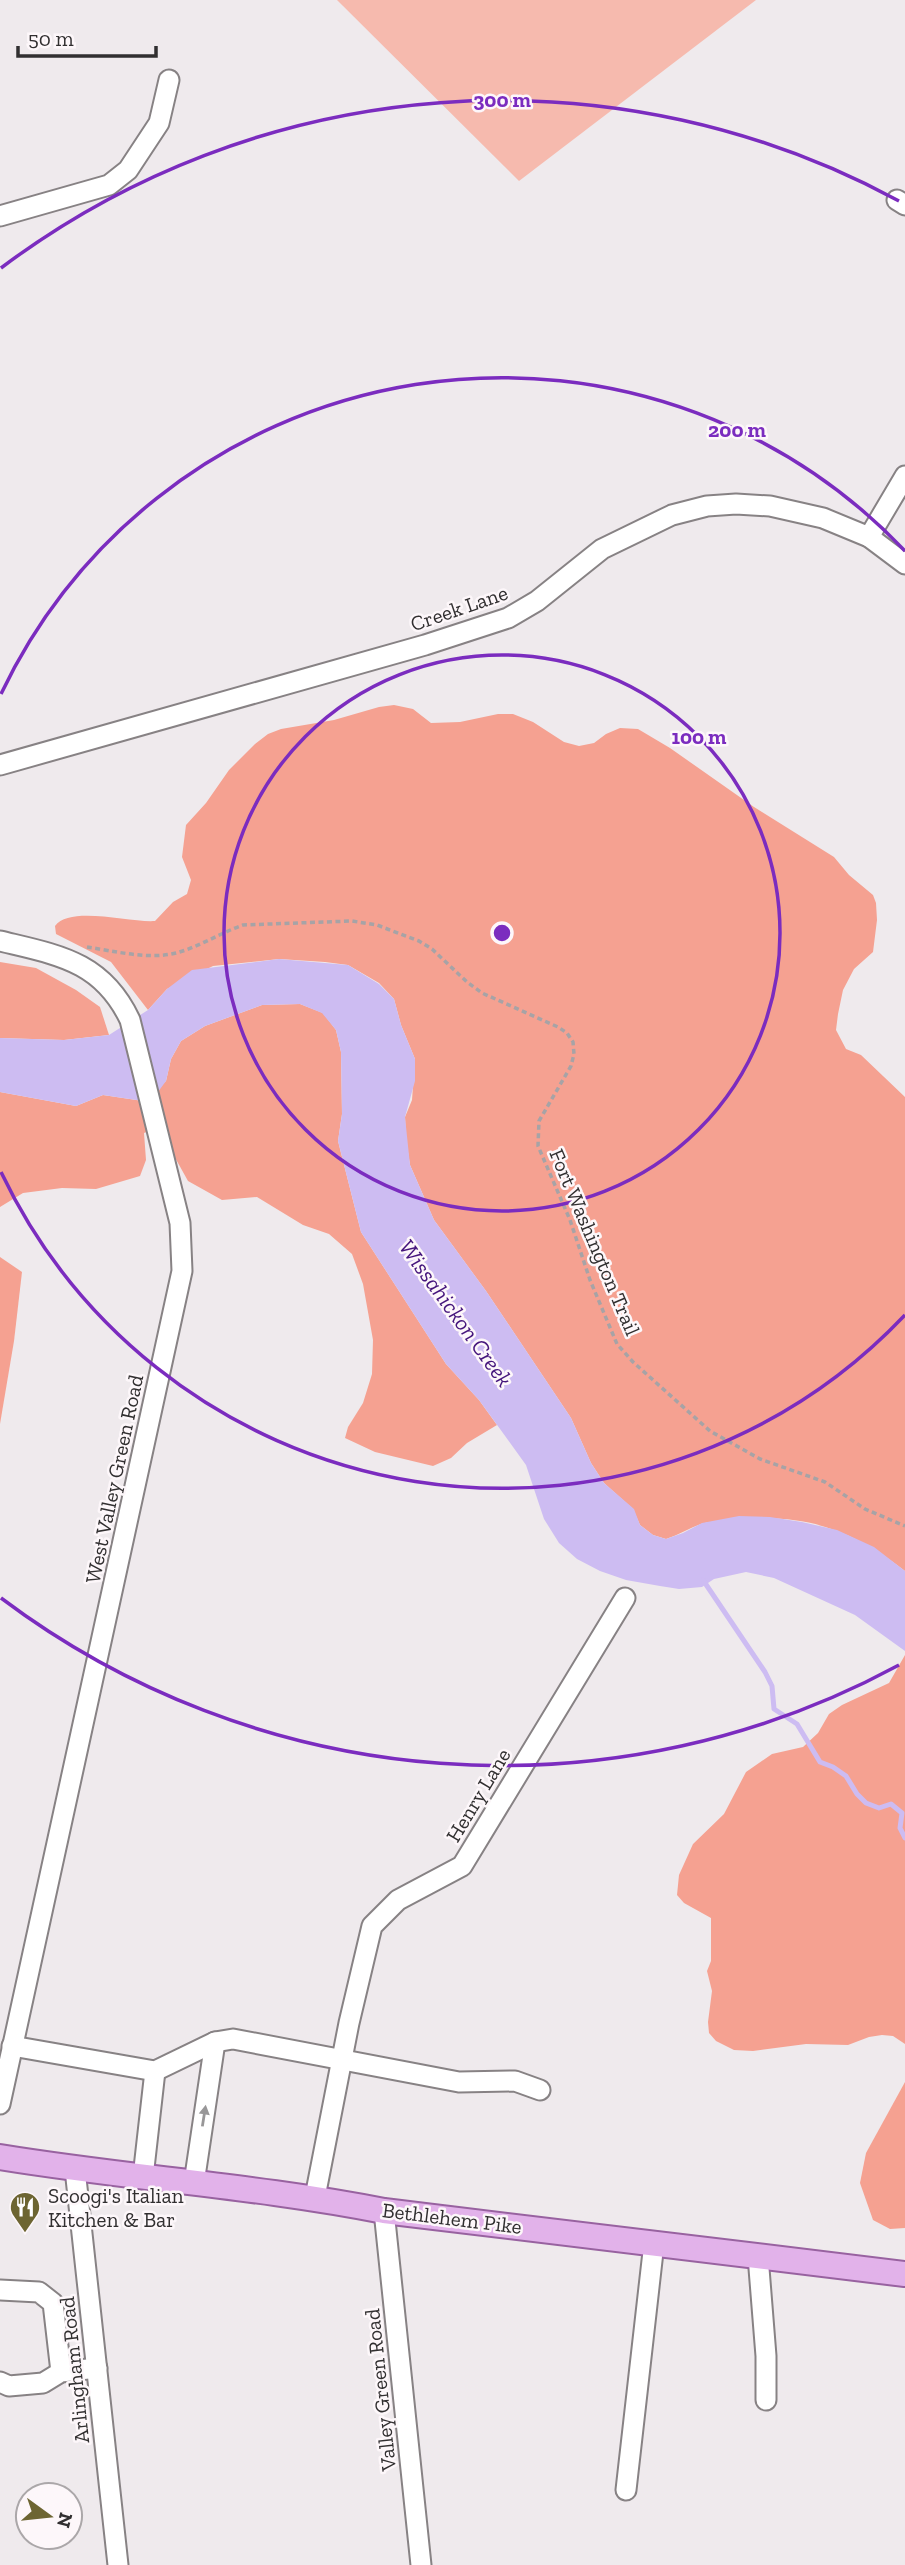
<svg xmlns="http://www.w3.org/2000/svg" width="905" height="2565" font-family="'Zilla Slab',serif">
<rect width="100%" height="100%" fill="#efeaed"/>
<path fill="#f6baae" d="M337,0h419l-237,181z"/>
<g fill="#f5a191">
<path d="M394,705l19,4 18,14 29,-1 38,-8h15l20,8 31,20 15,4 15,-3 12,-9 14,-6 18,1 32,19 84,59 80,50 15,18 24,20 3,8 1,17 -4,32 -19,17 -11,21 -5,24 -2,16 10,19 15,6 44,42v474c-56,-43 -101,-58 -171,-51 -11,1 -23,1 -33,4 -12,4 -22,11 -35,15l-13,-4 -13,-10 -7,-16 -29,-26 -13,-20 -20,-45 -85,-127 -52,-71 -24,-55 -4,-26 -1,-22 7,-17 3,-41 -14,-34 -7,-26 -15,-16 -31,-18 -23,-3 -46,-3 -66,7 -46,23 -19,21 -37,-48 -55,-28 -1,-8c15,-21 76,-3 100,-5l18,-19 14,-8 4,-14 -9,-23 4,-32 20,-22 23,-33 26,-26 13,-10 13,-5 53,-9 45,-13z"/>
<path d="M0,962l36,6 40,22 24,17 9,28 -45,5 -64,-2z"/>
<path d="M300,1004l23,9 13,17 5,22 1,62 -4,27 23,91 85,132 33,36 18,25 -30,18 -16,15 -18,8 -58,-14 -30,-14 3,-11 15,-24 9,-29 1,-34 -10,-56 -11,-30 -23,-20 -26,-9 -46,-28 -35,3 -34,-19 -15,-27 -9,-29 -20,8 2,27 -6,16 -44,13 -34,-1 -39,5 -23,14v-115l76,14 27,-11 40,6 23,-20 5,-22 10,-18 24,-15 57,-21z"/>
<path d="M0,1257l22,15 -8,69 -14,83z"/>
<path d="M905,1655v389l-12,-8 -11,-1 -13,2 -21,8 -42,-1 -53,7 -19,-1 -18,-9 -7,-8 -1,-11 4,-31 -5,-20 4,-10v-43l-27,-15 -7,-8 2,-20 14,-31 31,-30 22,-42 26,-18 31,-7 15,-14 11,-19 13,-9 47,-22z"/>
<path d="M905,2082v146l-15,1 -17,-9 -13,-37 6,-30z"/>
</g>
<path fill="#cdbcf2" d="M279,959l69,6 31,19 15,15 7,26 14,34v22l-10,36 5,48 24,55 52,71 85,127 20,45 13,20 30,26 6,16 13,10 13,4 17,-6 19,-10 37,-7 31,1 32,5 35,8 37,17 31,24v80l-50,-36 -81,-37 -28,-6 -32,7 -12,8 -23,2 -19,-3 -34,-6 -26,-9 -23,-12 -18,-16 -15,-24 -18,-54 -47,-65 -33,-36 -85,-132 -23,-91 4,-27 -1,-62 -5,-22 -14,-17 -22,-9 -38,1 -57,21 -24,15 -10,18 -5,22 -11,15 -12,5 -40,-6 -27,11 -76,-14v-54l64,2 45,-5 39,-25 19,-21 25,-19z"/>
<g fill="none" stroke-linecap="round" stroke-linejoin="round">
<path stroke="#cdbcf2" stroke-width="5" d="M703,1580l62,92 7,14 2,23 23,15 23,38 13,5 13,9 11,18 9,9 13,5 12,-4 11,9 -2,15 5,10"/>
<g stroke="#878284" stroke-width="23">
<g id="minor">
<path d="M897,200l8,5"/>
<path d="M0,216l109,-31 19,-15 31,-47 10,-43"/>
<path d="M869,537l36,-61"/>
<path d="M0,765l425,-120 83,-27 29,-17 65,-52 70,-34 35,-9 29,-2 34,2 53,12 46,19 36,27"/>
<path d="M0,941c58,14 102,20 130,79l50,203 2,48 -182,833"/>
<path d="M12,2046l143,25 60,-29 18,-3 226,43 56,-1 25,9"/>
<path d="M75,2169l43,396"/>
<path d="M143,2177l12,-106"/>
<path d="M194,2183l21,-141"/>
<path d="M315,2197l34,-174 23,-97 26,-26 64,-34 163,-268"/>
<path d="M384,2211l37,354"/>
<path d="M758,2256l8,100v44"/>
<path d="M0,2290l39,2 14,11 8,69"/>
<path d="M0,2382l9,4 34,-3 18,-11 36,-4"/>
<path d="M626,2490l28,-247"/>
</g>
</g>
<g stroke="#9862a0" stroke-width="28">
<path id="major" d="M0,2157c128,21 257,29 384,54l521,63"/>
</g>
<path stroke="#a7a3a6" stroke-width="3.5" stroke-dasharray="5 3.5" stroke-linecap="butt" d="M87,947c27,4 61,13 89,6 23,-6 44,-20 67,-28l109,-4 25,4 42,16 13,8 35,33 15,11 76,34 9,6 6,9 1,12 -3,12 -32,55 -1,25 32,74 20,60 27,64 16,18 77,69 50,28 65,23 40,27 40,17"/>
<use href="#minor" stroke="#fff" stroke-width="19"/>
<use href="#major" stroke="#e2b2ea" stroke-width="24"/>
</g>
<defs><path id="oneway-solid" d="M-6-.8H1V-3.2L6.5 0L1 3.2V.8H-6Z" transform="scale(1.75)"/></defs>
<use fill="#989798" href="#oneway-solid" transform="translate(204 2116) rotate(-81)"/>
<g fill="none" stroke="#7b2cbf" stroke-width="3.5">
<circle cx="502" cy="933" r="278"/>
<path d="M905 1315A555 555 0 0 1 1 1172M1 694A555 555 0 0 1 905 551"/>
<path d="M899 1665A833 833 0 0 1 1 1598M1 268A833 833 0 0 1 899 201"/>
</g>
<defs>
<g id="restaurant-pin" transform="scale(1.575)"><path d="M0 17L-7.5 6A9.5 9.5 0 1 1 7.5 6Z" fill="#6d6532" stroke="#fdf7fa"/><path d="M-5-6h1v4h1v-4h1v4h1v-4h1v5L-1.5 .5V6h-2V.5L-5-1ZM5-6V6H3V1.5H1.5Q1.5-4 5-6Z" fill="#fff"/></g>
</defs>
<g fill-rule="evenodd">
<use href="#restaurant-pin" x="25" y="2207"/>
</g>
<g text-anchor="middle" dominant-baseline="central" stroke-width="5" stroke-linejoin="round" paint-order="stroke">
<g font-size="21" fill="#312f30" stroke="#fdf7fa">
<text transform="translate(459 608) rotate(-19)">Creek Lane</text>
<text transform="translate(595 1242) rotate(67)">Fort Washington Trail</text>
<text transform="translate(114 1479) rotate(-78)">West Valley Green Road</text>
<text transform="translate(478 1795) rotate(-59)">Henry Lane</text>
<text transform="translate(452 2218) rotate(7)">Bethlehem Pike</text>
<text transform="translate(74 2370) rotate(-96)">Arlingham Road</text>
<text transform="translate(380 2390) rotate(-96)">Valley Green Road</text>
</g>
<g font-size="21" fill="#312f30" stroke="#fdf7fa" text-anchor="start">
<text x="48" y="2195">Scoogi's Italian<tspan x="48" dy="24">Kitchen &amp; Bar</tspan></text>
</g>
<g font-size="23" font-style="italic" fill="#45157c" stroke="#fdf7fa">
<text transform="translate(456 1313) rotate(54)">Wissahickon Creek</text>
</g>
</g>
<circle cx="502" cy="933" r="10" fill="#7b2cbf" stroke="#fdf7fa" stroke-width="3.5"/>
<g font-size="21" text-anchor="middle" font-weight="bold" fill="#7b2cbf" stroke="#fdf7fa" stroke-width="5" stroke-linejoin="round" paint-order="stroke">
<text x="502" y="107">300 m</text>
<text x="737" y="437">200 m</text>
<text x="699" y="744">100 m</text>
</g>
<g transform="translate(49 2516) rotate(105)"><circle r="33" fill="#fdf7fa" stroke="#aba7a9" stroke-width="2"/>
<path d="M0-5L12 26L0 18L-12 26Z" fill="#6d6532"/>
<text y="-10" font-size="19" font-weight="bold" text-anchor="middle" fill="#312f30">N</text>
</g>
<path d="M18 46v10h138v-10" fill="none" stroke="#312f30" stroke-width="3.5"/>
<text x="28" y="46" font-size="21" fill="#312f30" stroke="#fdf7fa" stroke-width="5" paint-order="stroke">50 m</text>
</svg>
